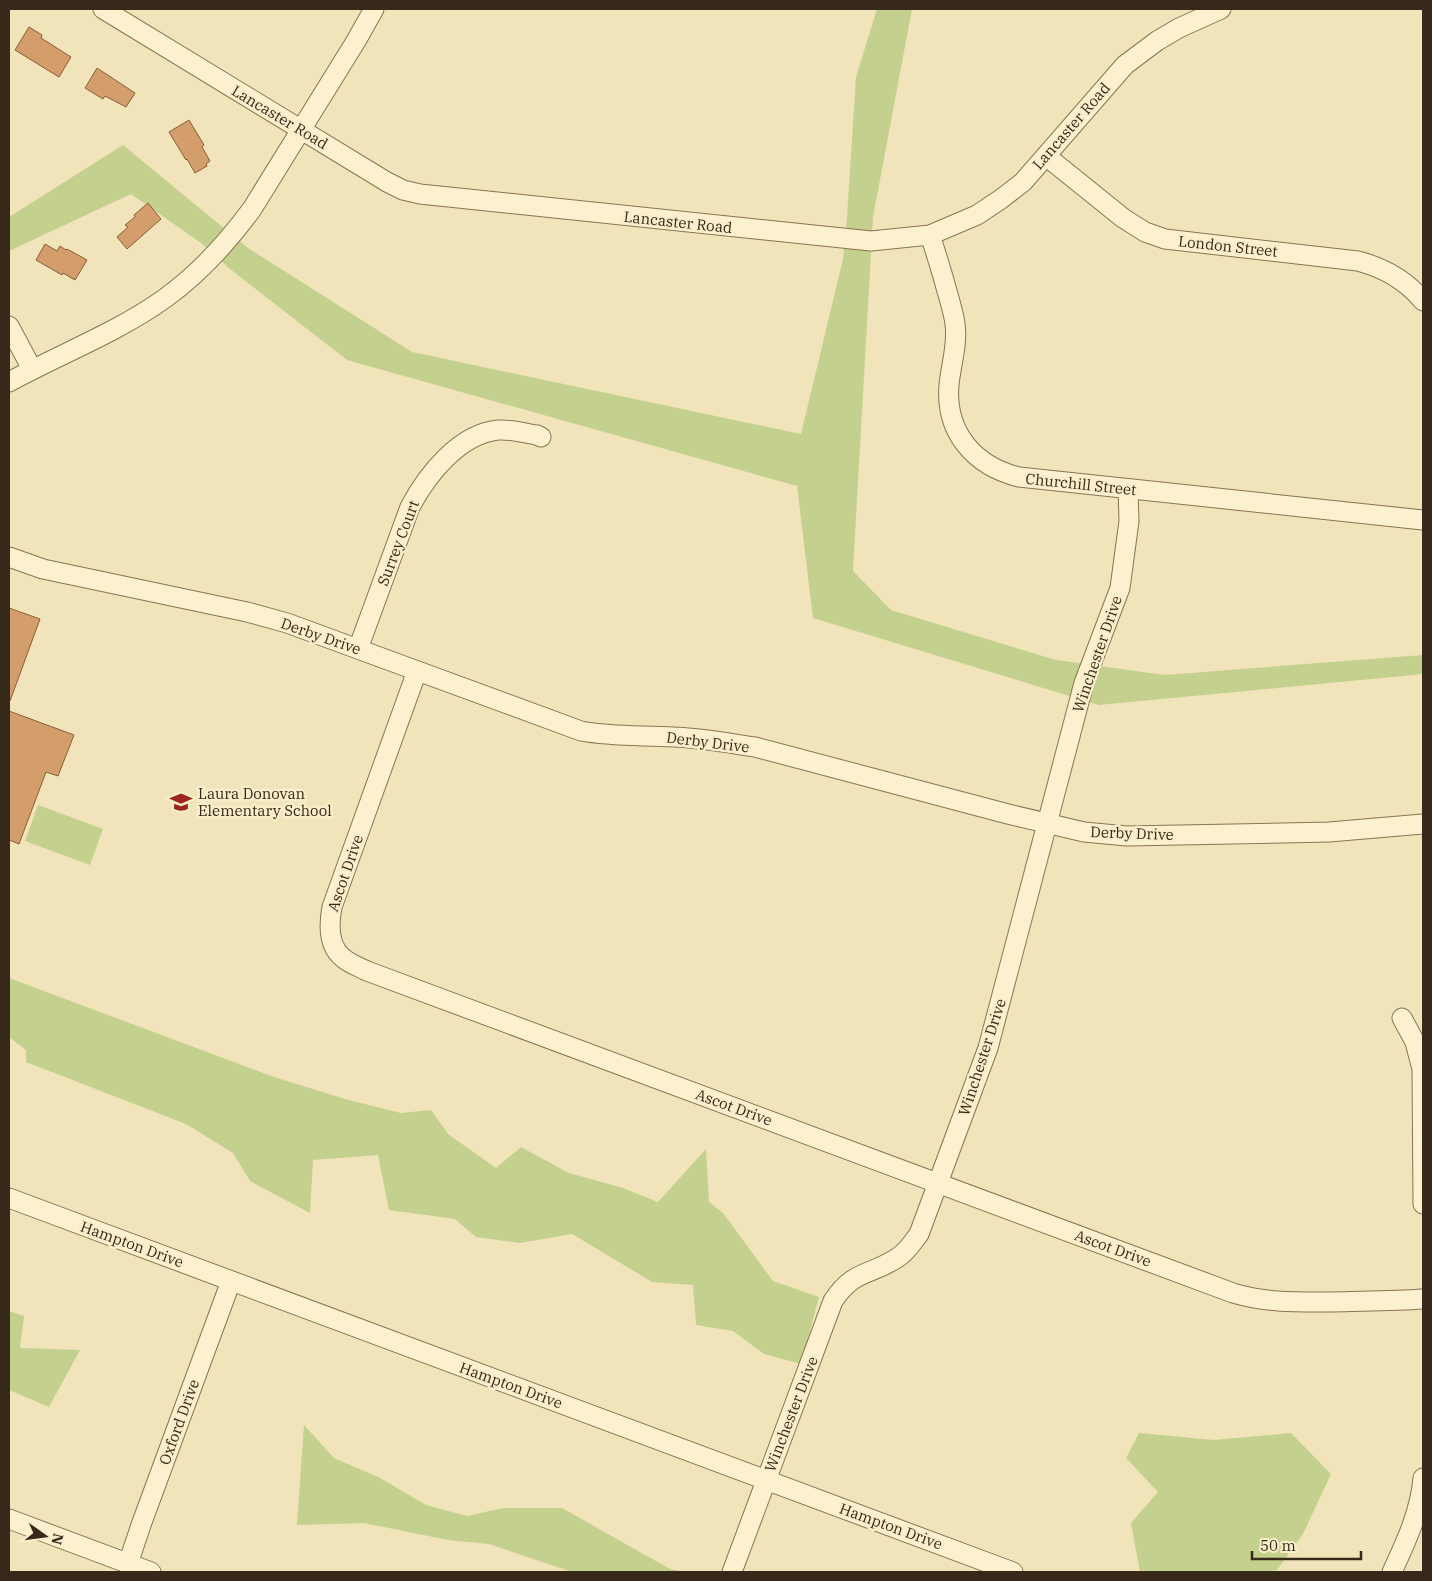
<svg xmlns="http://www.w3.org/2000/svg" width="1432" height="1581" font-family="'IBM Plex Serif',serif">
<rect width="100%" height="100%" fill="#f1e4ba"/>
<g fill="#c4d08e">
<path d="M877,9h35l-39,208 -20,354 38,39 165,50 109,15 258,-20v19l-324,31 -286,-87 -16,-132 -450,-126 -117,-91 -29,-26 -70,-49 -122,57v-34l114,-72 125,103 164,104 389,82 42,-175 4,-42 9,-140z"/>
<path d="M38,805l65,24 -13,36 -65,-24z"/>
<path d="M9,978l265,99 71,22 56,14 30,-3 17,24 48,34 25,-21 48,26 54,15 35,14 48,-53 3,53 14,11 50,68 46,16 -18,67 -37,-10 -31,-23 -37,-6 -3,-40 -41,-3 -80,-48 -52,9 -44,-6 -21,-18 -66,-9 -11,-55 -65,5 -3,53 -60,-32 -17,-28 -47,-29 -160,-62v-12l-17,-13z"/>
<path d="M9,1311l15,5 -4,32 60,2 -31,57 -40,-17z"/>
<path d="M304,1425l30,33 46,20 46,27 41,11 36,-8h59l108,61 17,3h-115l-83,-28 -41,-4 -84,-17 -67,2z"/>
<path d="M1139,1433l75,7 77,-7 40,41 -28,60 -26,36 -12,2h-125l-9,-49 27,-31 -32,-34z"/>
</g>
<g fill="#d39d6c" stroke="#8a5d37">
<path d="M29,27l13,8 -1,3 30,19 -12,20 -44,-27z"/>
<path d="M97,68l38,25 -9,14 -21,-11 -2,3 -18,-11z"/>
<path d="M189,120l15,25 -2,2 8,14 -4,3 1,2 -12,7 -8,-14 -1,1 -17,-28z"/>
<path d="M148,203l13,16 -34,30 -10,-12 11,-10 -3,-2 10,-8 -1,-2z"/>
<path d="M45,244l12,7 3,-5 6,4 1,-1 20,11 -12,20 -12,-7 -1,2 -26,-15z"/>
<path d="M9,608l31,11 -30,82h-1z"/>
<path d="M9,711l65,24 -16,41 -12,-4 -27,72 -10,-4z"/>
</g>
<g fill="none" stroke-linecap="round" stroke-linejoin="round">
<g stroke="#897353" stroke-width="21">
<g id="minor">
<path d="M103,9l284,173 16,8 17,4 451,47 59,-6 47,-20 24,-16 22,-17 102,-117 32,-24 22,-13 42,-19"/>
<path d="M1046,156l77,62 22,14 20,7 193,22c27,7 48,19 65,40"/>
<path d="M930,235c7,21 13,41 19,63 2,8 5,17 6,26 3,20 -4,40 -6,61 -4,47 25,81 70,92l404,43"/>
<path d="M9,326l23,43"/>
<path d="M9,382c51,-28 107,-49 155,-83 35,-25 63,-56 88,-90l104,-168 18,-32"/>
<path d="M9,557l34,12 204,43 40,11 294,108c32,6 61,4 93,6 27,1 54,6 81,10l253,67 76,18 43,4 202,-4 94,-8"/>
<path d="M358,649l52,-142c17,-32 49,-73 88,-77 13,-1 26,3 39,5l4,2"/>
<path d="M417,671l-85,236c-3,16 -4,38 10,50 6,6 17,10 25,14l866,322c33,10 64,9 98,9 31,-1 62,-1 92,-3"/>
<path d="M1402,1018l13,24 7,27 1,135"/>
<path d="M9,1198l1004,374"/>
<path d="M9,1519l142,53"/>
<path d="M128,1564l13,-39 90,-244"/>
<path d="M732,1572l101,-271c21,-32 37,-25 64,-43 10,-6 15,-15 22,-24l69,-186 96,-365 36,-95 9,-67 -1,-32"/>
<path d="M1392,1572c14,-30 28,-60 31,-94"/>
</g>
</g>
<use href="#minor" stroke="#fcf1ce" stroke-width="19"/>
</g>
<defs>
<g id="school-bare" transform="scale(1.725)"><path d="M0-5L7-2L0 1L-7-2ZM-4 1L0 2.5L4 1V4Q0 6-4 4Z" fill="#9d251e" stroke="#f8eeca" stroke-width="2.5" paint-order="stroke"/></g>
</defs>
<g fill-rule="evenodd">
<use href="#school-bare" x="181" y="802"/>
</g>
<g text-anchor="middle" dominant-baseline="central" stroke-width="5" stroke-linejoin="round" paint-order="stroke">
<g font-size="15" fill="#37291a" stroke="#f8eeca">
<text transform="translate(280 117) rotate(31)">Lancaster Road</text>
<text transform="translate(1071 126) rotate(-49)">Lancaster Road</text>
<text transform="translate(678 222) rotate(6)">Lancaster Road</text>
<text transform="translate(1228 246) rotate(6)">London Street</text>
<text transform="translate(1081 484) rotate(6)">Churchill Street</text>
<text transform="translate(398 543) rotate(-69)">Surrey Court</text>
<text transform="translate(321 636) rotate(19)">Derby Drive</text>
<text transform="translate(1097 654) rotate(-71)">Winchester Drive</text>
<text transform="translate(708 742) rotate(7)">Derby Drive</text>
<text transform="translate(1132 833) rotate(2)">Derby Drive</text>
<text transform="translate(345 873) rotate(-71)">Ascot Drive</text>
<text transform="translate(982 1057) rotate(-72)">Winchester Drive</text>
<text transform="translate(734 1107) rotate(20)">Ascot Drive</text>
<text transform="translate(132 1244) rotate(20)">Hampton Drive</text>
<text transform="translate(1113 1248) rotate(20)">Ascot Drive</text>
<text transform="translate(511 1385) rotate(20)">Hampton Drive</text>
<text transform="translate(791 1414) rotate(-69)">Winchester Drive</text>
<text transform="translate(179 1422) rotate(-70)">Oxford Drive</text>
<text transform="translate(891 1526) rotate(20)">Hampton Drive</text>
</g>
<g font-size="15" fill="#37291a" stroke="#f8eeca" text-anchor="start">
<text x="198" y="793">Laura Donovan<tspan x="198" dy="17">Elementary School</tspan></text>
</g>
</g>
<rect width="1432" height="1581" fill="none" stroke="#37291a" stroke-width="20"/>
<g transform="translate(45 1536) rotate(104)" stroke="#f8eeca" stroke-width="4" paint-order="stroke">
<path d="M0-4L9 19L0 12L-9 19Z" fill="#37291a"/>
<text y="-8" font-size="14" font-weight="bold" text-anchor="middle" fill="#37291a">N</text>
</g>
<path d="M1252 1551v8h109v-8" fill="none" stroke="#37291a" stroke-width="2.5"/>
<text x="1260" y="1551" font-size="15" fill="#37291a" stroke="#f8eeca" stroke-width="4" paint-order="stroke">50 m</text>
</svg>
